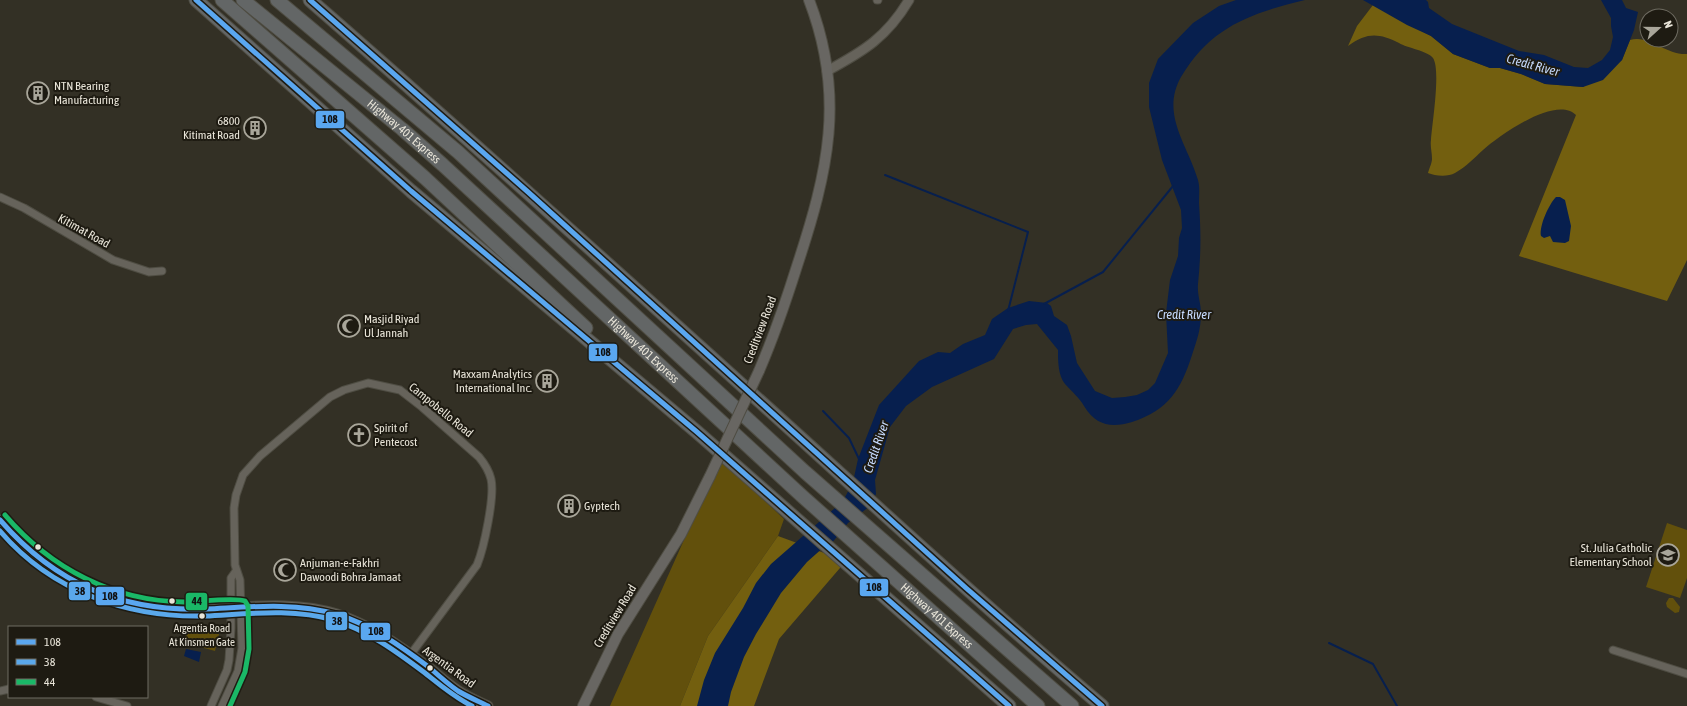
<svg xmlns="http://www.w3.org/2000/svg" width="1687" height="706" font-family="'Asap Condensed',sans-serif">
<rect width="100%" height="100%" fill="#333025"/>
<g fill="#62500c">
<path d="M720,459l64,60 -6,17 -70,100 -28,70h-70z"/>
<path d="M1667,523l20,7v48l-7,20 -34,-11z"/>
<path d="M1669,598h4l7,9 -1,5 -4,1 -8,-6 -1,-4z"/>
<path d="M187,625l32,9 -4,17 -33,-9z"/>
</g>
<g fill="#735f0f">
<path d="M1373,5l58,31 22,18 37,14h10l21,6 24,10 38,3 39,-27 8,-20c19,-6 35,15 57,14v206l-20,41 -148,-45 57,-141c-20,-20 -76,20 -93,35 -9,8 -17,17 -28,23 -7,4 -20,3 -27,0 1,-4 4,-10 4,-14 0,-7 -2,-13 -1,-19 1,-16 10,-70 2,-82 -5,-7 -26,-10 -34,-15 -20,-10 -32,-11 -51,3l9,-20z"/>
<path d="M778,536l68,25 -67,78 -25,67h-74l28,-70z"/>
</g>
<g fill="#071f4e">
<path d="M1236,0h69c-53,13 -94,26 -124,77 -21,37 7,68 17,103 2,7 1,15 1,23 2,30 2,51 -1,81 -1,10 3,20 3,29 0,16 -4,27 -9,42 -11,34 -23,55 -60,67 -20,6 -36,4 -48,-16 -5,-9 -12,-14 -19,-22 -7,-9 -7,-23 -7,-34l-21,-26 -11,1 -13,4 -19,30 -62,28 -26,19 -16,21 -15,53 1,14 -6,12 -22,17 -17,21 -6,2 -18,16 -26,31 -25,41 -12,23 -13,35 -3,14h-31l7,-26 11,-27 28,-45 13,-25 15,-19 72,-63 10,-19 5,-23 21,-54 40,-44 19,-9 12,1 13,-9 22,-9 7,-16 16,-11 21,-7 18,2 4,3 3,10 13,9 4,11 6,27 18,28 17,7 13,-1 12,-2 11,-5 7,-7 13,-30 -2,-40 4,-33 8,-24 1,-18 3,-10 -1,-18 -19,-50 -13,-53v-24l9,-24 35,-36 26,-17z"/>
<path d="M1363,0h63l2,2 1,6 23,16 67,27 25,4 30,12 14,1 14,-8 8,-10 3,-13 -2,-11v-8l-10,-18h21l4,8 12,4 -4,18 -12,30 -19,20 -20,7 -38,-3 -24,-10 -21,-6h-10l-37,-14 -22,-18 -24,-11z"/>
<path d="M1556,197h4l5,3 6,26 -2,15 -4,2 -12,-1 -3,-6 -6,2 -3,-2c-2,-10 8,-32 15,-39z"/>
<path d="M186,649l15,3 -2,10 -15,-6z"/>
</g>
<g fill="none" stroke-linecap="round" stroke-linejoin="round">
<g stroke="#071f4e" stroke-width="2">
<path d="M885,175l143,57 -20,79"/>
<path d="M1044,304l59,-32 70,-86"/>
<path d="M823,411l26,27 10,21"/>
<path d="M1329,643l44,21 24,42"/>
</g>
<g stroke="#4f4d43" stroke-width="9">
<g id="minor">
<path d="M877,0h1"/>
<path d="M0,197l24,11 89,52 36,12 13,-1"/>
<path d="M1613,650l74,24"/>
<path d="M0,691l9,-2"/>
<path d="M96,697l31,9"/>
<path d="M211,706l16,-36 2,-10 2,-32v-50l5,-7"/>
<path d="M222,706l16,-35 4,-23 -2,-68 -5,-15 -1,-57 2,-13 7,-20 17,-19 70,-59 14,-7 24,-7 32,7 22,17 57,50c5,6 10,14 12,22 4,17 -7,69 -14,86l-66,89"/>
</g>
</g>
<g stroke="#4f4d43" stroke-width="11">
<g id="tertiary">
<path d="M827,71c37,-20 60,-34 82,-71"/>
<path d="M0,520c42,57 118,89 187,89 49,0 103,-10 150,5 34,11 63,32 91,53 12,9 23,20 36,27 8,5 16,8 24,12"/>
</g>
</g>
<g stroke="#4f4d43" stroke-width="12">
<g id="secondary">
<path d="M759,371c15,-35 27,-70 38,-105 31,-94 49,-170 12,-266"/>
<path d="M583,706l35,-72 63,-100 29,-58"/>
</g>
</g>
<g stroke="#4f4d43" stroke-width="15">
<g id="motorway">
<path d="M196,0l215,191 286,241 312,274"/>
<path d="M222,0l203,178 161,150"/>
<path id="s1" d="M243,0l159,129 41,36 359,331 236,210"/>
<path d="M277,0l181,152 347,320 267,234"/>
<path d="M310,0c146,127 290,257 434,387 119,107 236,216 358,319"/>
</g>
</g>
<use href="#minor" stroke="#66635b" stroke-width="7"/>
<use href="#tertiary" stroke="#66635b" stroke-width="9"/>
<use href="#secondary" stroke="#686662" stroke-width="10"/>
<use href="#motorway" stroke="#636666" stroke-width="13"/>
<g stroke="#4f4d43" stroke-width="12" stroke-linecap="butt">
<path id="secondary-bridge" d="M710,476l49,-105"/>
</g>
<use href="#secondary-bridge" stroke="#686662" stroke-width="10"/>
<g stroke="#1e1b12" stroke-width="8">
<g id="bus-1">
<path d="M196,0l215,191 286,241 312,274"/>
<path d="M310,0l218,192 438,396 136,118"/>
<path d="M0,520c55,64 122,92 206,89 44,-2 87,-7 130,5 34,10 66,33 94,54 9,8 18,16 28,23 10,6 20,10 30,15"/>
</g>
</g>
<g stroke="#1e1b12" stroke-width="8">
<path id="bus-2" d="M0,531c51,60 127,87 205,85 43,-2 86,-8 129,4 33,10 63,32 91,53 15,12 29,24 47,33"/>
</g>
<g stroke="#1e1b12" stroke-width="8">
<path id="bus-3" d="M5,515c46,54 109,86 179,87 13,0 52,-5 61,-1l3,5 1,43 -4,23 -15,34"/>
</g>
<use href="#bus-1" stroke="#5aa7f0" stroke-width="5"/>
<use href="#bus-2" stroke="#5aa8eb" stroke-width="5"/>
<use href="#bus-3" stroke="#1ab867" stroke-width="5"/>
</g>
<defs>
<g id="building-ring" transform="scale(1.15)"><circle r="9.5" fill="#1e1b12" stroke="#a9a69a" stroke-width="1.5"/><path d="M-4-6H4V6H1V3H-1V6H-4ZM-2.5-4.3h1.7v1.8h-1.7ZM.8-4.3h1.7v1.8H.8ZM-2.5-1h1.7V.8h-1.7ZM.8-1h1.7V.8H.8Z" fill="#a9a69a"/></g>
<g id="mosque-ring" transform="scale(1.15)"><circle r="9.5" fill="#1e1b12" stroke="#a9a69a" stroke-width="1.5"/><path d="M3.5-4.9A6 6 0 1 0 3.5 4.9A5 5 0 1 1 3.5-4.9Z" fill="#a9a69a"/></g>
<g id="church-ring" transform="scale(1.15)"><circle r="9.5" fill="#1e1b12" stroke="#a9a69a" stroke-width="1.5"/><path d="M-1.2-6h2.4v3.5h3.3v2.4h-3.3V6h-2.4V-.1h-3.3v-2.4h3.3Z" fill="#a9a69a"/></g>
<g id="school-ring" transform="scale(1.15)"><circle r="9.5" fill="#1e1b12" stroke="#a9a69a" stroke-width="1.5"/><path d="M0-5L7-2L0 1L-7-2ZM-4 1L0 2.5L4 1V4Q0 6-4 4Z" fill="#a9a69a"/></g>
</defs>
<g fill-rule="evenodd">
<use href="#building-ring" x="38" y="93"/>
<use href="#building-ring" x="255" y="128"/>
<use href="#mosque-ring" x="349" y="326"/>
<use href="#building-ring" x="547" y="381"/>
<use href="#church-ring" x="359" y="435"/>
<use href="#building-ring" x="569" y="506"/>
<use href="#school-ring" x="1668" y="555"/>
<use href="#mosque-ring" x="285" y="570"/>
</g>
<g fill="#e9e5d9" stroke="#1e1b12" stroke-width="1.5">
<circle cx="38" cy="547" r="3.5"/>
<circle cx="172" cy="601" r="3.5"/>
<circle cx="202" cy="616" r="3.5"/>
<circle cx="430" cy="668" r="3.5"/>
</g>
<g text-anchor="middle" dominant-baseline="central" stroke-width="4" stroke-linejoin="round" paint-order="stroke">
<g font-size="11" fill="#e9e5d9" stroke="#1e1b12">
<text x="202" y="628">Argentia Road<tspan x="202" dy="14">At Kinsmen Gate</tspan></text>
</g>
<g font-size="12" fill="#e9e5d9" stroke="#1e1b12" text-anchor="start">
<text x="54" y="86">NTN Bearing<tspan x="54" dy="14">Manufacturing</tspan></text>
<text x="240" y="121" text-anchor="end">6800<tspan x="240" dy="14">Kitimat Road</tspan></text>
<text x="364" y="319">Masjid Riyad<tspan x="364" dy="14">Ul Jannah</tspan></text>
<text x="532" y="374" text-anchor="end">Maxxam Analytics<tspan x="532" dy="14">International Inc.</tspan></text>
<text x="374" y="428">Spirit of<tspan x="374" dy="14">Pentecost</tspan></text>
<text x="584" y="506">Gyptech</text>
<text x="1652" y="548" text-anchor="end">St. Julia Catholic<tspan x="1652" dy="14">Elementary School</tspan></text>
<text x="300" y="563">Anjuman-e-Fakhri<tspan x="300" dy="14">Dawoodi Bohra Jamaat</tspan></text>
</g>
<g font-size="12" fill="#e9e5d9" stroke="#1e1b12">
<text stroke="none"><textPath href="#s1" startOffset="208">Highway 401 Express</textPath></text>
<text transform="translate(84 231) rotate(29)">Kitimat Road</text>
<text transform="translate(760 330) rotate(-69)">Creditview Road</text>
<text stroke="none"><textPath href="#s1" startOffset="532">Highway 401 Express</textPath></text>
<text transform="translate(441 410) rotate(39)">Campobello Road</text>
<text transform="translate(615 616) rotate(-59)">Creditview Road</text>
<text stroke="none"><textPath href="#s1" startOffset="928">Highway 401 Express</textPath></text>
<text transform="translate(449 667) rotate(36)">Argentia Road</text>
</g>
<g font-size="13" font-style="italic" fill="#c5d9fc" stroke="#1e1b12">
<text transform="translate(1533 65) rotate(15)">Credit River</text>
<text x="1184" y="314">Credit River</text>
<text transform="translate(876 447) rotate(-71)">Credit River</text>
</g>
</g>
<g stroke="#1e1b12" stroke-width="1.5">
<rect x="315" y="110" width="30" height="19" rx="4" fill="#5aa7f0"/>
<rect x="588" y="343" width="30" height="19" rx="4" fill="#5aa7f0"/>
<rect x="859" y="578" width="30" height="19" rx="4" fill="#5aa7f0"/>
<rect x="68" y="581" width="23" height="20" rx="4" fill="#5aa8eb"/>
<rect x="95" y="586" width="30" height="20" rx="4" fill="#5aa7f0"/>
<rect x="185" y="592" width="23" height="19" rx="4" fill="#1ab867"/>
<rect x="325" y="611" width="23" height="20" rx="4" fill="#5aa8eb"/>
<rect x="360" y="622" width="31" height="19" rx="4" fill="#5aa7f0"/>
</g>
<g font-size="11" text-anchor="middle" font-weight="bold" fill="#111">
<text x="330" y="123">108</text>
<text x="603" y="356">108</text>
<text x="874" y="591">108</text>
<text x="80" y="595">38</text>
<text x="110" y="600">108</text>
<text x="197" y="605">44</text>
<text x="337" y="625">38</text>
<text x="376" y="635">108</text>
</g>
<rect x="8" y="626" width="140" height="72" fill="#1e1b12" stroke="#6f6c62"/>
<rect x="16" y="639" width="20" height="6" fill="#5aa7f0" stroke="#6f6c62"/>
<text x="44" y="646" font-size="12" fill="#e9e5d9">108</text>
<rect x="16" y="659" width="20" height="6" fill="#5aa8eb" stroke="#6f6c62"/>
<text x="44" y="666" font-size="12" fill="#e9e5d9">38</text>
<rect x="16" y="679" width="20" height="6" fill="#1ab867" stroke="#6f6c62"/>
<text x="44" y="686" font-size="12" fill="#e9e5d9">44</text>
<g transform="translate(1659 28) rotate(69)"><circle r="19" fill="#1e1b12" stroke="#6f6c62"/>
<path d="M0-3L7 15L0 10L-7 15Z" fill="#a9a69a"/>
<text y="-6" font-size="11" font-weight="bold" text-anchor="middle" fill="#e9e5d9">N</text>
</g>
</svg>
